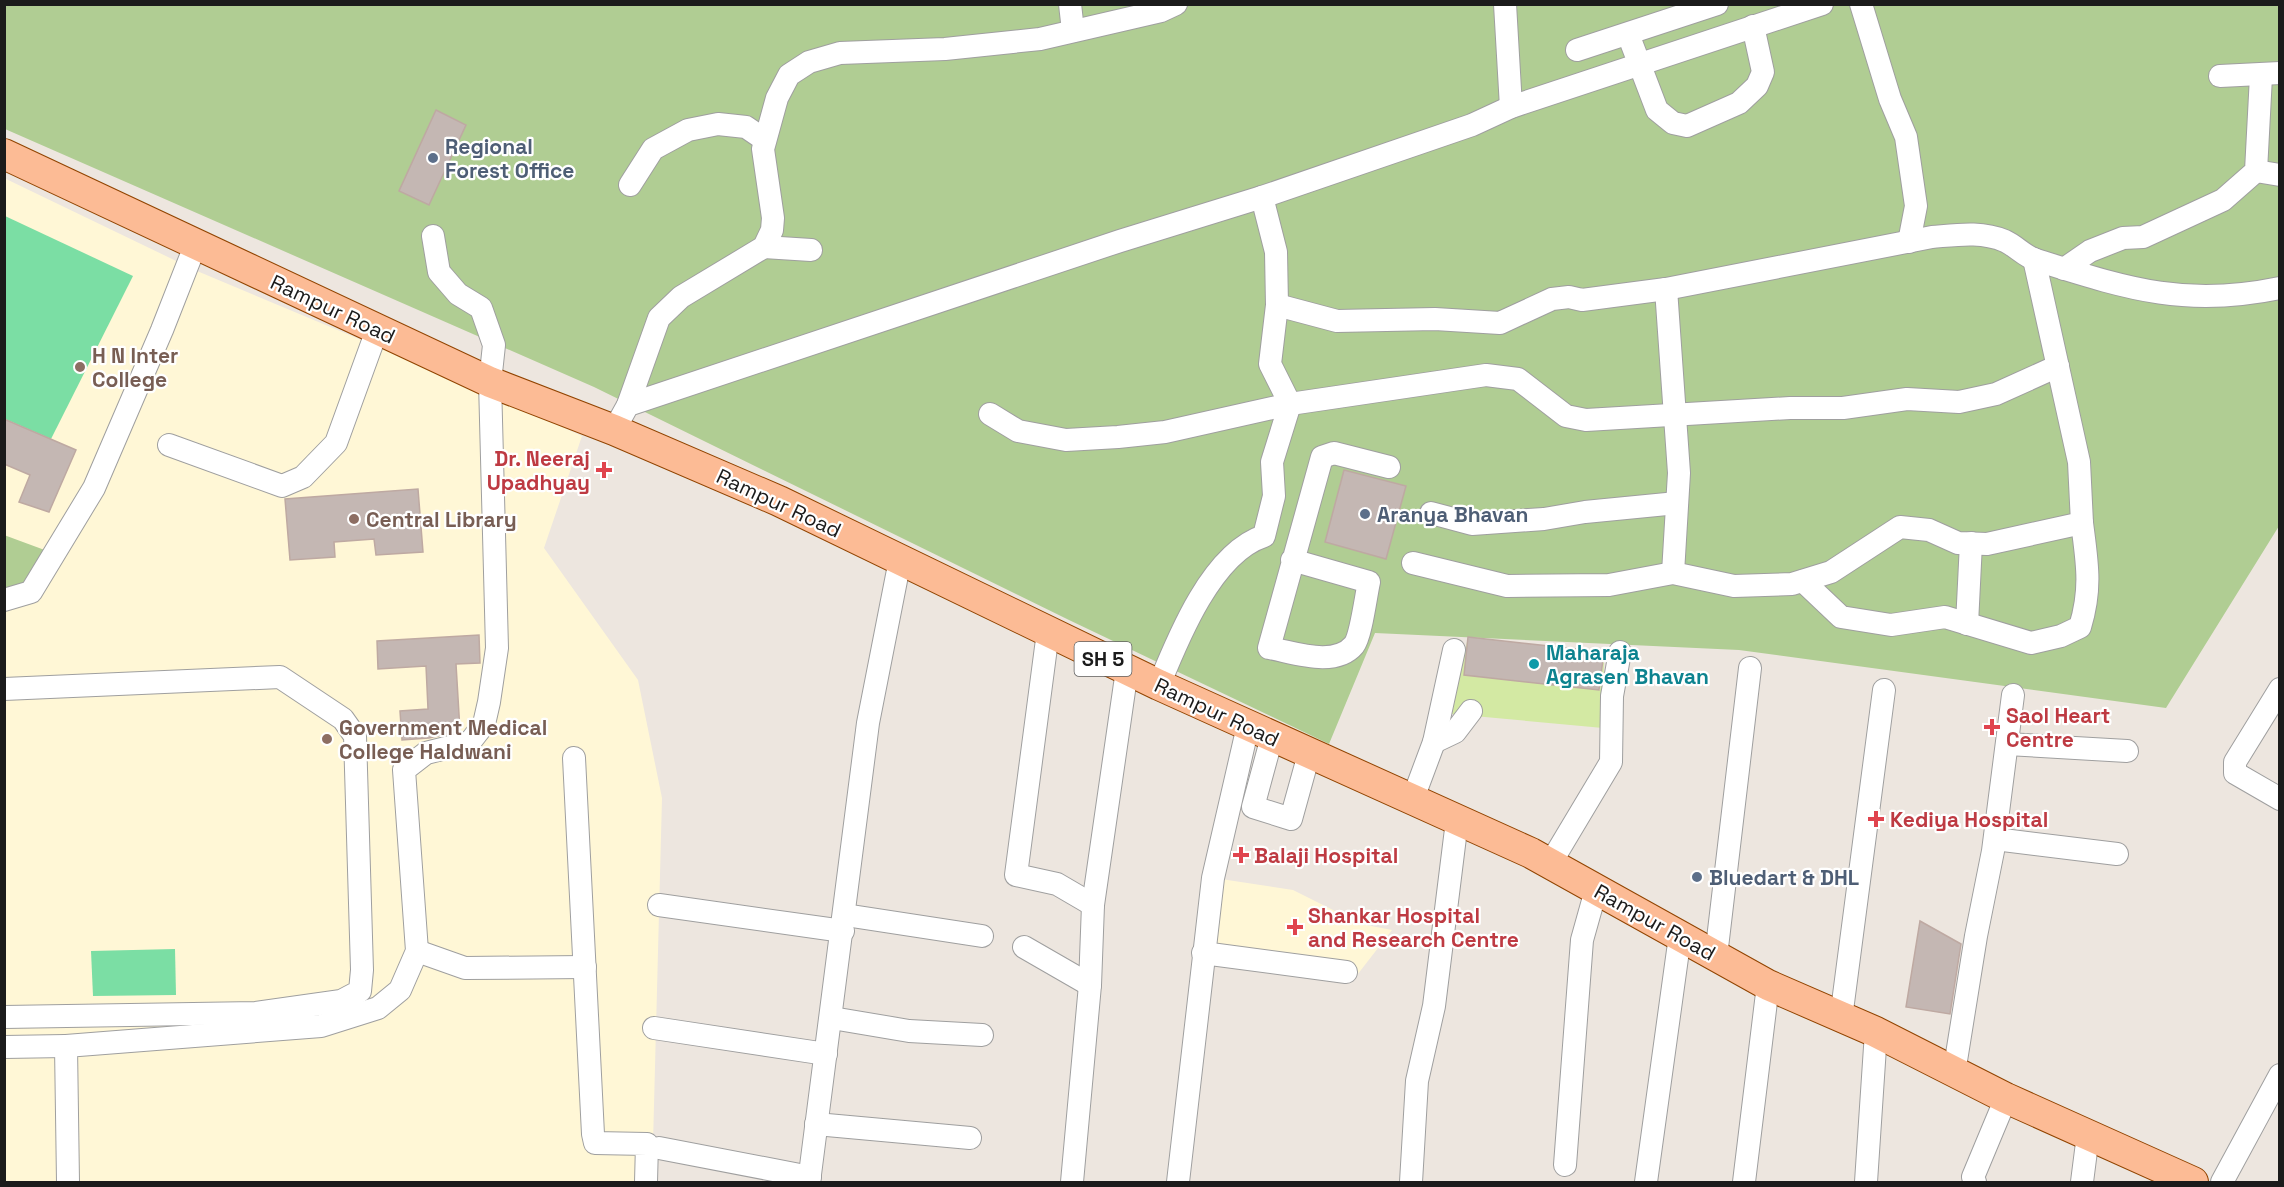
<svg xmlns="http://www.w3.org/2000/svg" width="2284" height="1187" font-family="'Space Grotesk',sans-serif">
<rect width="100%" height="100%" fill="#ede6df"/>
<g fill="#fff7d6">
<path d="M4,178l193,93 284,119 101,46 -38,112 94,132 24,118 -10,384h-647z"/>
<path d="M1221,879l72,11 68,34 31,6 -38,49 -146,-19z"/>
</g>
<path fill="#d3e9a3" d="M1468,637l-3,38 135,15 4,-38 -1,76 -151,-14z"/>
<g fill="#b0cd93">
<path d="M5,5h2274v521l-113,182 -427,-58 -364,-17 -46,111 -260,-124 -475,-233 -589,-258z"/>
<path d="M4,535l46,17 -35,41 -10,-1z"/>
</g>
<g fill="#7bdea4">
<path d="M5,216l128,60 -82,163 -46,-20z"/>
<path d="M175,949l1,46 -83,1 -2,-45z"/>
</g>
<g fill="#c4b7b3" stroke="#bea9a2" stroke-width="1.5">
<path d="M436,110l30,15 -37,80 -30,-14z"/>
<path d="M4,419l72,31 -27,62 -30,-10 11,-27 -26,-11z"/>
<path d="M1344,470l62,16 -20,73 -61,-17z"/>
<path d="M418,489l5,63 -47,3 -2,-16 -40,3 1,15 -45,3 -5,-61z"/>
<path d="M479,635l1,28 -24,1 4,67 -31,7 -27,2 -2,-29 28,-2 -2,-43 -48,3 -1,-28z"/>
<path d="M1468,637l136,15 -5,38 -135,-15z"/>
<path d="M1920,921l41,23 -11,70 -44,-7z"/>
</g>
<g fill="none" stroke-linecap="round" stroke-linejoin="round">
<g stroke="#9f9f9f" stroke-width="24">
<g id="minor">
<path d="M1070,4l3,27"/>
<path d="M1505,4l6,103"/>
<path d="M1861,4l29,95 16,38 10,69 -7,36"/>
<path d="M1628,34l29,76 16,13 14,3 52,-23 18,-17 6,-14 -10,-46"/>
<path d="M1577,50l140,-46"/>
<path d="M2220,76l60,-3"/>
<path d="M2256,171l24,4"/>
<path d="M630,185l23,-36 35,-19 30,-6 28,3 19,13"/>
<path d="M764,247l47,3"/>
<path d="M2064,269l26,-18 33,-13 20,-1 80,-37 33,-29 5,-95"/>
<path d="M1666,289l13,184 -6,100"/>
<path d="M1277,305l60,16 98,-2 65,4 52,-24 17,-2 13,3 84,-11 266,-52c25,-2 49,-6 73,4 11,5 19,15 31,19 90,28 148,48 244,28"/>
<path d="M628,405l31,-87 22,-21 83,-50 8,-17 1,-12 -10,-69 14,-51 12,-23 20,-13 31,-9 105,-4 95,-10 121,-28 15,-7"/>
<path d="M990,414l28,17 48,9 52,-3 47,-5 125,-28 196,-29 32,4 48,37 20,4 204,-12h53l64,-9 52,3 37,-8 62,-28"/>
<path d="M614,430l14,-25 492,-164 142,-44 210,-72 39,-18 311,-103"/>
<path d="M169,445l113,41 21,-9 33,-34 41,-113"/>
<path d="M1431,513l41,11 72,-5 41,-7 92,-9"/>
<path d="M1292,560l77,22c-3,13 -8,54 -15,63 -19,23 -61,7 -85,3l53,-191 12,-4 55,14"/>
<path d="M1413,563l94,23 102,-1 64,-12 61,13 58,-2 39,-12 69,-45 29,3 29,13 29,1 95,-21 -3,-61 -45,-203"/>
<path d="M1803,581l38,36 50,8 54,-8 86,26 30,-7 19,-9c12,-39 7,-65 2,-104"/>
<path d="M4,600l27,-8 63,-104 68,-158 33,-84"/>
<path d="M1967,624l4,-81"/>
<path d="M1048,632l-32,243 41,9 36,21"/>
<path d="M1159,685c19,-47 53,-132 105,-149l10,-40 -2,-34 18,-58 -20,-40 7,-59 -1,-53 -14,-55"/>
<path d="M4,689l276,-12 63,42 12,17 7,234 -2,21 -19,10 -85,12 -252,4"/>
<path d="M2280,689l-45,73v11l45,26"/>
<path d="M1272,737l-19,70 38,12 18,-65"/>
<path d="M1434,742l21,-10 16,-21"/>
<path d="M2007,744l120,7"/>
<path d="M574,758l19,376 2,9 52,1 -1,38"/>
<path d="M1412,801l22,-59 20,-92"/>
<path d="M1995,839l122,15"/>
<path d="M1550,864l61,-102 1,-66 8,-44"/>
<path d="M659,905l184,26"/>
<path d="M845,915l137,21"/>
<path d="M1024,947l66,38"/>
<path d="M417,951l48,17 120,-1"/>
<path d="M1203,953l143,19"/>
<path d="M1716,956l34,-288"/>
<path d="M832,1018l77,13 73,4"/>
<path d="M1841,1018l43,-328"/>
<path d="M654,1028l172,26"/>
<path d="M4,1047l62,-1"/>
<path d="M1954,1073l22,-137 17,-85 20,-156"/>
<path d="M816,1124l154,14"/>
<path d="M659,1148l151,29"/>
<path d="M1565,1165l17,-225 14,-50"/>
<path d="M68,1182l-2,-136 255,-20 57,-18 22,-18 17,-39 -13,-181 22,-17 44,-11 14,-18 5,-22 8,-54 -7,-266 4,-37 -13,-37 -23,-14 -19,-22 -6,-36"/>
<path d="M809,1182l59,-459 32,-163"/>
<path d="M1072,1182l18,-197 3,-80 34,-235"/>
<path d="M1178,1182l35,-304 35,-152"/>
<path d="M1411,1182l6,-101 17,-75 23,-185"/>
<path d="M1646,1182l34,-246"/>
<path d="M1744,1182l24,-197"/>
<path d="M1866,1182l10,-150"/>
<path d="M1975,1182l-2,-5 33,-79"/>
<path d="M2082,1182l6,-47"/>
<path d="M2222,1182l58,-107"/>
</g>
</g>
<g stroke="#914400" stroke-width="32">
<path id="major" d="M4,154l486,228 124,48 165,71 380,184 372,168 237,132 108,47 130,66 187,84"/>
</g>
<use href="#minor" stroke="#fff" stroke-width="22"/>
<use href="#major" stroke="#fcbb95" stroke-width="30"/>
</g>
<g fill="#5c6f8a" stroke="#fff" stroke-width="2">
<circle cx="433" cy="158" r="6"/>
<circle cx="1365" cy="514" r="6"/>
<circle cx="1697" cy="877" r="6"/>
</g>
<g fill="#8d6e63" stroke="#fff" stroke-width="2">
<circle cx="80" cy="367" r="6"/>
<circle cx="354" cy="519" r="6"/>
<circle cx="327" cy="739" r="6"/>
</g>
<g fill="#e0444e" stroke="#fff" stroke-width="2">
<path d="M601 461h6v6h6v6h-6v6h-6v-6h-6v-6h6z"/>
<path d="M1989 718h6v6h6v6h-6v6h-6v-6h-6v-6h6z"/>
<path d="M1873 810h6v6h6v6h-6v6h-6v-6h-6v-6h6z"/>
<path d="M1238 846h6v6h6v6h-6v6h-6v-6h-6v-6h6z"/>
<path d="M1292 918h6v6h6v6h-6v6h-6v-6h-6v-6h6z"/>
</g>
<circle fill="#0f9aa8" stroke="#fff" stroke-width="2" cx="1534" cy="664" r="6"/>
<g text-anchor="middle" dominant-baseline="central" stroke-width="4.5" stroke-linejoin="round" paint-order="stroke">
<rect fill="#fff" stroke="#5f5f5f" stroke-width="1.5" x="1074.5" y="642" width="57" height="34" rx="4.5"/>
<g font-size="20" font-weight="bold" fill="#1b1b1b">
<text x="1103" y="659">SH 5</text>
</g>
<g font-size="21" font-weight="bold" fill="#4e5e75" stroke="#fff" text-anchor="start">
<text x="445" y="146">Regional<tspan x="445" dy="24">Forest Office</tspan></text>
<text x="1377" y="514">Aranya Bhavan</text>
<text x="1709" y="877">Bluedart &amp; DHL</text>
</g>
<g font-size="21" fill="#1b1b1b" stroke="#fff">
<text transform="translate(333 309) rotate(25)">Rampur Road</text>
<text transform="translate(779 503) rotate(25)">Rampur Road</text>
<text transform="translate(1217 712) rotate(25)">Rampur Road</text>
<text transform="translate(1655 922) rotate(29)">Rampur Road</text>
</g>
<g font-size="21" font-weight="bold" fill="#785e54" stroke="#fff" text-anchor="start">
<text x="92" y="355">H N Inter<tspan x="92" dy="24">College</tspan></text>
<text x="366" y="519">Central Library</text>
<text x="339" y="727">Government Medical<tspan x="339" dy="24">College Haldwani</tspan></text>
</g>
<g font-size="21" font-weight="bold" fill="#be3a42" stroke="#fff" text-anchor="start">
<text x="590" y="458" text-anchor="end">Dr. Neeraj<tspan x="590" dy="24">Upadhyay</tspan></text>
<text x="2006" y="715">Saol Heart<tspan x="2006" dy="24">Centre</tspan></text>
<text x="1890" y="819">Kediya Hospital</text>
<text x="1254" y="855">Balaji Hospital</text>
<text x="1308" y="915">Shankar Hospital<tspan x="1308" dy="24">and Research Centre</tspan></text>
</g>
<g font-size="21" font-weight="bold" fill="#0d838f" stroke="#fff" text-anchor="start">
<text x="1546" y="652">Maharaja<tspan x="1546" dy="24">Agrasen Bhavan</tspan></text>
</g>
</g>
<rect width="2284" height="1187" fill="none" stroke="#1b1b1b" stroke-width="12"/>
</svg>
